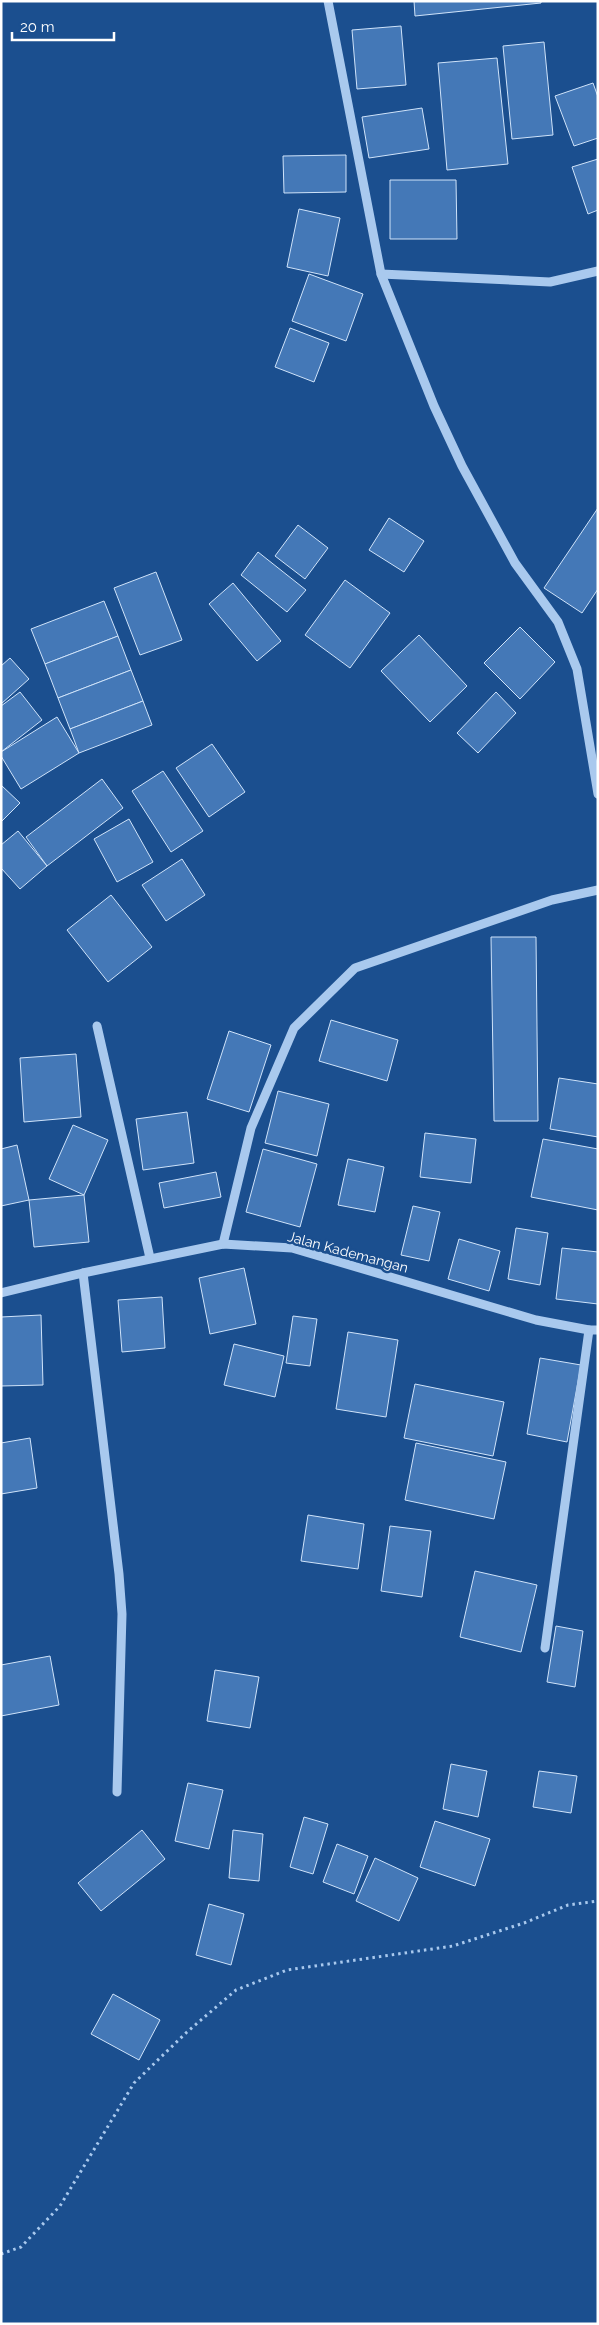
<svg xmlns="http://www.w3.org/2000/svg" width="599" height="2325" font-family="Raleway,sans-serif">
<rect width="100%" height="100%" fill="#1b4f8f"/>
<g fill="#4478b7" stroke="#cfe3fa">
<path d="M414,1h127v2l-126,13z"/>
<path d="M401,26l5,59 -49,4 -5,-59z"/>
<path d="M544,42l9,93 -41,4 -9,-93z"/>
<path d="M497,58l11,106 -61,6 -9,-107z"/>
<path d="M593,83l5,14v41l-24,8 -19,-50z"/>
<path d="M422,108l7,41 -60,9 -7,-41z"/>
<path d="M346,155v37l-62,1 -1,-37z"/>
<path d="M598,159v51l-10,4 -16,-47z"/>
<path d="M390,180h66l1,59h-67z"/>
<path d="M299,209l41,9 -12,58 -41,-9z"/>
<path d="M309,274l54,20 -17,47 -54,-20z"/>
<path d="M290,328l39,15 -15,39 -39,-15z"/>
<path d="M598,508v81l-16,24 -38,-25z"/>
<path d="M389,518l35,23 -20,31 -35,-22z"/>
<path d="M298,525l30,23 -23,31 -30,-23z"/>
<path d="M258,552l48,38 -19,22 -46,-37z"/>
<path d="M156,572l26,68 -42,15 -26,-67z"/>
<path d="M345,580l45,33 -40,55 -45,-33z"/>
<path d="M233,583l48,58 -24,20 -48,-57z"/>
<path d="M104,601l14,35 -73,28 -14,-35z"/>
<path d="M520,627l35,35 -35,37 -36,-36z"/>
<path d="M419,635l48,51 -37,36 -49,-51z"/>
<path d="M118,636l13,34 -73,28 -13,-34z"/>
<path d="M10,658l19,21 -28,25v-38z"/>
<path d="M131,670l12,31 -73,28 -12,-31z"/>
<path d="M20,692l22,28 -41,32v-46z"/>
<path d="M496,692l20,21 -38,40 -21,-20z"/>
<path d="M143,701l9,24 -73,28 -9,-24z"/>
<path d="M57,717l22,36 -58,36 -20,-33v-4z"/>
<path d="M212,744l33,48 -36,25 -33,-49z"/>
<path d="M163,771l40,60 -32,21 -39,-61z"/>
<path d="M102,779l21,29 -76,58 -21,-29z"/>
<path d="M1,785l19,18 -19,19z"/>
<path d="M129,819l24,43 -36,20 -23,-43z"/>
<path d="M18,831l29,35 -27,23 -19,-21v-23z"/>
<path d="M182,859l23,36 -39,26 -24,-36z"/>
<path d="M111,895l41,52 -44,35 -41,-52z"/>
<path d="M491,937h45l2,184h-44z"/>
<path d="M331,1020l67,20 -11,41 -68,-20z"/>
<path d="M229,1031l42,14 -22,67 -42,-13z"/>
<path d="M76,1054l5,63 -57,5 -4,-64z"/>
<path d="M559,1078l39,6v53l-48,-8z"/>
<path d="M278,1091l51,13 -12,52 -52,-13z"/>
<path d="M187,1112l7,51 -51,7 -7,-51z"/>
<path d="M73,1125l35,15 -24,55 -35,-16z"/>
<path d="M425,1133l51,6 -5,44 -51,-6z"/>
<path d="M543,1139l55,10v61l-67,-13z"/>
<path d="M17,1145l12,55 -28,6v-57z"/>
<path d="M263,1149l54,15 -17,63 -54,-15z"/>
<path d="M348,1159l36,8 -9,45 -37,-7z"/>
<path d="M216,1172l5,25 -57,11 -5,-25z"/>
<path d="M84,1195l5,47 -55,5 -5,-47z"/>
<path d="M413,1206l27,6 -11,49 -28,-6z"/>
<path d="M516,1228l32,5 -8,52 -32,-6z"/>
<path d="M459,1239l41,12 -11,40 -41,-12z"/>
<path d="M562,1248l36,4v52l-42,-5z"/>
<path d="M244,1268l12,56 -46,10 -11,-56z"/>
<path d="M162,1297l3,51 -43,4 -4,-52z"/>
<path d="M41,1315l2,70 -42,1v-69z"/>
<path d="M293,1316l24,3 -7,47 -24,-3z"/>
<path d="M348,1332l50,8 -12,77 -50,-8z"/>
<path d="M234,1344l50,12 -9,41 -51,-12z"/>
<path d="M540,1358l41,7 -14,77 -40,-8z"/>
<path d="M415,1384l89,18 -11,54 -89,-18z"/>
<path d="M30,1438l7,50 -36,6v-51z"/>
<path d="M416,1443l90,19 -12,57 -89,-19z"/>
<path d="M308,1515l56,9 -6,45 -57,-8z"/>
<path d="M390,1526l41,5 -9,66 -41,-6z"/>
<path d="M475,1571l62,14 -16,67 -61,-15z"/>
<path d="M556,1626l27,5 -8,56 -28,-5z"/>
<path d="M50,1656l9,49 -58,11v-51z"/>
<path d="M215,1670l44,7 -9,51 -43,-7z"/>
<path d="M451,1764l36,7 -9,46 -35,-8z"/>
<path d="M539,1771l38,5 -6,37 -38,-6z"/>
<path d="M188,1783l35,7 -14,59 -34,-8z"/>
<path d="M304,1817l24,7 -15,50 -23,-7z"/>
<path d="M435,1821l55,18 -15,47 -55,-19z"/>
<path d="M142,1830l23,29 -64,52 -23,-28z"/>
<path d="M233,1830l30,4 -4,47 -30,-3z"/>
<path d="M337,1844l31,12 -14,38 -31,-12z"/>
<path d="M375,1858l43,20 -19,43 -43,-20z"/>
<path d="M209,1904l35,10 -13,51 -35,-10z"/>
<path d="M113,1994l47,26 -21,40 -48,-26z"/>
</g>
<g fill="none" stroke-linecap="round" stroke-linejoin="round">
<path stroke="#a9c9ee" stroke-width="3" stroke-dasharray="2.5 4" stroke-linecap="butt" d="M1,2254l20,-7 39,-41 74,-123 53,-51 49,-42 51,-20 166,-24 71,-23 44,-18 30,-4"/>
<g stroke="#a9c9ee" stroke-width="9">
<path d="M328,1l53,273 53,132 28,60 53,97 43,59 19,47 21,125"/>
<path d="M381,274l169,8 48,-11"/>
<path d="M97,1026l53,232"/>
<path d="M223,1244l28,-116 43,-100 61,-60 197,-68 46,-10"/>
<path d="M83,1273l36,301 3,40 -5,178"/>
<path d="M1,1293l82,-20 140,-29 69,4 244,72 53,10h9"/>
<path d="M545,1648l44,-318"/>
</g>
</g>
<g text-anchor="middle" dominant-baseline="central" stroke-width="5" stroke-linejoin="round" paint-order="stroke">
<g font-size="14" fill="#fff" stroke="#1b4f8f">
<text transform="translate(348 1252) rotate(15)">Jalan Kademangan</text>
</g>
</g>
<rect width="599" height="2325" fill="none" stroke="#ffffff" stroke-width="5"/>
<path d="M12 32v8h102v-8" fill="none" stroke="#ffffff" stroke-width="2.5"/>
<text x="20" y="32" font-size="15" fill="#ffffff" stroke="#1b4f8f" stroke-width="4" paint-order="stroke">20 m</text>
</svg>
